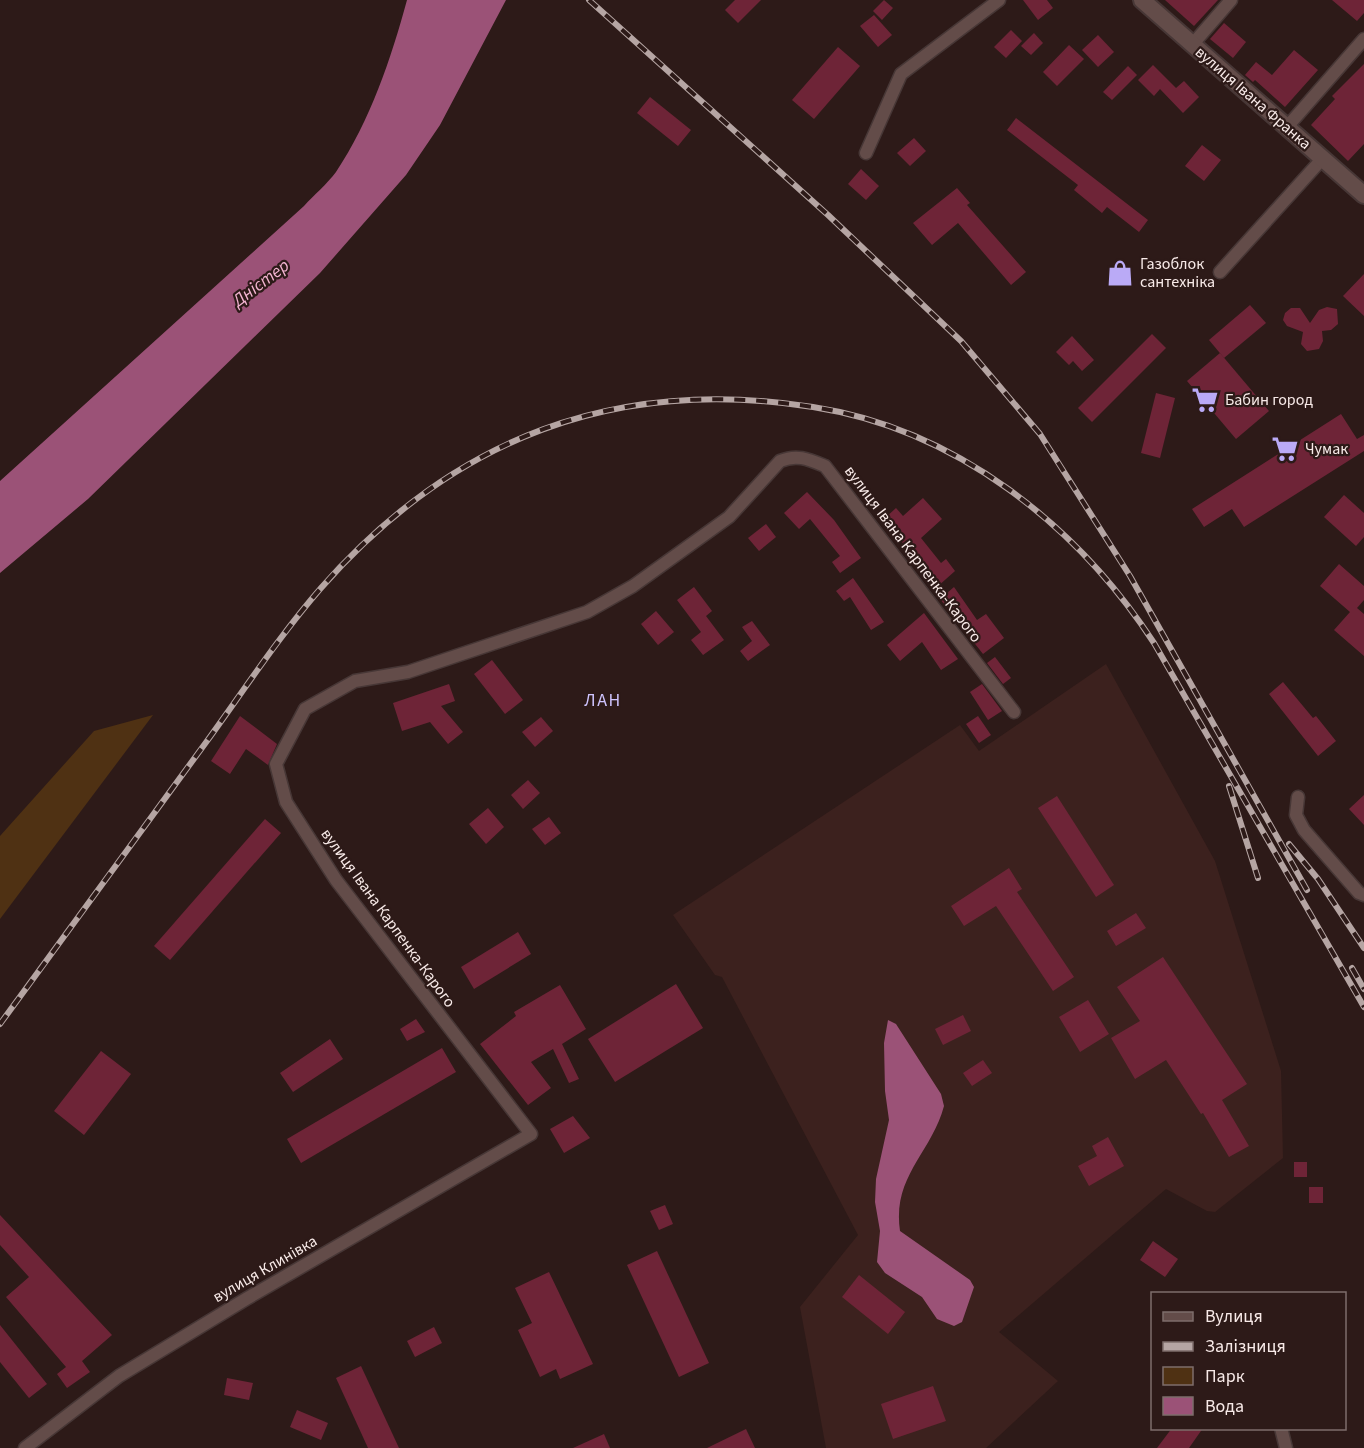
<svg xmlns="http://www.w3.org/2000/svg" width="1364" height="1448" font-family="'Source Sans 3',sans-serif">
<rect width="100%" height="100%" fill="#2d1a18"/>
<path fill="#3c211e" d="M1106,664l109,197 66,210 2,87 -68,54 -8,-1 -41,-22 -167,143 59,49 -72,67h-160l-26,-141 58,-72 -136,-258 -7,-2 -42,-60 287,-190 19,26z"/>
<path fill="#4f3113" d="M153,715l-153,204v-83l94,-105z"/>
<g fill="#9b5277">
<path d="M407,0h99l-66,125 -34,50 -86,98 -232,226 -88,74v-92l304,-275c10,-11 23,-22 32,-34 34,-51 55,-113 71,-172z"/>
<path d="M888,1020l8,4 45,70 3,12c-13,48 -52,70 -44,125l70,49 4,7 -12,35 -8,4 -17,-7 -15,-22 -37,-24 -8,-11 3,-31 -5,-29 1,-23 13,-59 -4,-29 -1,-48z"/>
</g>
<g fill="#6e2437">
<path d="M735,0h26l-23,23 -13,-13z"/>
<path d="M884,0l9,8 -11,12 -9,-9z"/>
<path d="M1023,0h24l6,8 -15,12z"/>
<path d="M1165,0h53l-24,26z"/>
<path d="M1332,0h32v13l-7,8z"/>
<path d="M874,15l18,20 -14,12 -18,-21z"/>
<path d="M1224,23l22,19 -13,16 -23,-19z"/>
<path d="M1011,30l11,11 -16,17 -12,-11z"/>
<path d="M1034,33l9,10 -12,12 -10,-9z"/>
<path d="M1098,35l16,17 -16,15 -16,-17z"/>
<path d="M1069,45l15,14 -27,27 -14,-14z"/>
<path d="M838,47l22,19 -46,53 -22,-19z"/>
<path d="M1294,50l24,20 -33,37 -30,-27 -2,2 -8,-7 11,-13 16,13z"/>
<path d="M1364,64v80l-16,17 -37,-36 24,-26 -3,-3z"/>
<path d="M1153,65l23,23 8,-7 15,16 -16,16 -23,-24 -6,7 -16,-16z"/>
<path d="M1128,66l9,9 -25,25 -9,-8z"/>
<path d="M650,97l41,33 -13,16 -41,-33z"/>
<path d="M1016,118l132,102 -9,12 -32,-25 -5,6 -28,-23 4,-5 -71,-55z"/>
<path d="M914,138l12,13 -16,15 -13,-13z"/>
<path d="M1202,145l19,15 -17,21 -19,-15z"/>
<path d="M861,169l18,17 -13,14 -18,-16z"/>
<path d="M957,188l13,15 -3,2 59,67 -15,13 -53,-62 -26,22 -19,-22z"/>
<path d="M1364,274v42l-21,-20z"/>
<path d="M1250,305l16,18 -42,35 -15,-18z"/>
<path d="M1327,307l10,2 1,15 -7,6 -9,1 1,10 -4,8 -12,2 -6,-7 2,-12 -16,-6 -4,-6 2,-7 6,-5h9l10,15 9,-13z"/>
<path d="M1152,334l14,14 -74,74 -14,-14z"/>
<path d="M1072,336l22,24 -12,11 -9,-10 -4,4 -13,-13z"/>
<path d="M1220,353l49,58 -33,28 -49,-58z"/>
<path d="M1156,393l19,5 -15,60 -19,-5z"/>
<path d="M1341,414l16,25 7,-4v16l-120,76 -12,-18 -28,18 -12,-18z"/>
<path d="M807,492l27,28 27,38 -21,15 -8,-11 8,-6 -30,-37 -11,10 -15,-16z"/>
<path d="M1344,495l20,18v24l-8,9 -32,-29z"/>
<path d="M923,498l19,21 -21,19 20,25 5,-4 9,12 -18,16 -53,-68 12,-11 7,8z"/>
<path d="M766,524l10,13 -17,14 -11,-13z"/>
<path d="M1339,564l25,22v14l-7,8 7,6v42l-30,-26 16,-18 -30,-26z"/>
<path d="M853,578l31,44 -13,8 -21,-33 -6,4 -8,-10z"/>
<path d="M694,587l18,24 -6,5 18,24 -21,15 -12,-15 10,-8 -24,-32z"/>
<path d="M954,587l23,33 9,-6 18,24 -21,16 -43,-55z"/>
<path d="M656,611l18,21 -16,13 -17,-21z"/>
<path d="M924,613l34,46 -17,11 -19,-28 -22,19 -13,-16z"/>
<path d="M752,621l18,24 -22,16 -8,-10 12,-10 -10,-14z"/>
<path d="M995,657l16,21 -8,6 -16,-21z"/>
<path d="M492,660l31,40 -18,14 -31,-40z"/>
<path d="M1283,682l30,36 3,-2 20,25 -18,15 -49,-62z"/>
<path d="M449,684l6,17 -14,5 22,26 -15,12 -18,-22 -28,9 -9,-28z"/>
<path d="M982,684l20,27 -14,9 -18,-28z"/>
<path d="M240,716l37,28 -9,21 -22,-16 -16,25 -19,-13z"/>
<path d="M978,716l13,19 -12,8 -13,-19z"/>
<path d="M541,717l12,14 -18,16 -13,-15z"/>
<path d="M528,780l12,13 -17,16 -12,-14z"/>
<path d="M1364,795v30l-15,-16z"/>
<path d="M1057,796l57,89 -18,12 -58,-89z"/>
<path d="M488,808l16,19 -18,17 -17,-20z"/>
<path d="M549,817l12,16 -16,12 -13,-16z"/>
<path d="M265,819l16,14 -111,127 -16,-14z"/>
<path d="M1009,868l13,21 -5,3 57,85 -21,14 -57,-85 -32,20 -13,-20z"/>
<path d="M1136,913l10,15 -30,18 -9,-15z"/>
<path d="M518,932l13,22 -57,35 -13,-22z"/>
<path d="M1163,957l84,127 -25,16 27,46 -20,11 -26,-44 -2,1 -35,-54 -31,19 -24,-41 29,-17 -23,-34z"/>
<path d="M676,984l27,44 -88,54 -27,-43z"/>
<path d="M560,985l26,44 -24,15 17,35 -10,4 -16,-34 -22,13 20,26 -23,17 -48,-61 36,-28 -2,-4z"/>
<path d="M1088,1000l21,34 -29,18 -21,-35z"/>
<path d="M963,1015l8,16 -28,14 -8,-16z"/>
<path d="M416,1019l9,13 -18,9 -7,-12z"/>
<path d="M330,1039l13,20 -50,33 -13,-19z"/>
<path d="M442,1048l14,24 -155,91 -14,-24z"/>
<path d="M101,1051l30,23 -47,61 -30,-24z"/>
<path d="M983,1060l9,13 -20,13 -9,-13z"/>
<path d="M573,1116l17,22 -26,15 -14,-24z"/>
<path d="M1108,1137l16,29 -35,20 -11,-20 19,-10 -5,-10z"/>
<rect x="1294" y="1162" width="13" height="15"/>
<rect x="1309" y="1187" width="14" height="16"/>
<path d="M665,1205l8,19 -14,6 -9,-19z"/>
<path d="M0,1215l112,120 -30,26 8,11 -23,16 -10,-14 9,-7 -60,-70 23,-20 -29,-32z"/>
<path d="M1153,1241l25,18 -13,18 -25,-17z"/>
<path d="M657,1251l52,112 -30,14 -52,-112z"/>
<path d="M549,1272l44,92 -33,15 -4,-10 -16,8 -22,-47 14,-7 -17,-35z"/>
<path d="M859,1275l46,37 -17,22 -46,-37z"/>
<path d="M0,1325l47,59 -18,14 -29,-36z"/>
<path d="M434,1327l8,16 -27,14 -8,-16z"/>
<path d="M361,1366l38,82h-31l-32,-70z"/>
<path d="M227,1378l26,5 -4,17 -25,-5z"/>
<path d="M933,1386l13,35 -53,18 -12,-35z"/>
<path d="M297,1410l31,13 -7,17 -31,-13z"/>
<path d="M1172,1428h31l-14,20h-32z"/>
<path d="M746,1429l9,19h-48z"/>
<path d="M604,1434l6,14h-37z"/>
</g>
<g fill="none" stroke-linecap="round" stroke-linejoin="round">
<g stroke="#473736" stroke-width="15">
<g id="street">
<path d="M1192,45l39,-45"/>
<path d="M1287,127l77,-88"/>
<path d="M866,153l35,-79 98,-74"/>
<path d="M1220,272l103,-114"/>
<path d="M1298,797l-2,18 8,15 55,63 5,2"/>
<path d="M1281,1428l5,20"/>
<path d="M25,1448l94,-72 127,-77 285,-165 -195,-254 -50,-78 -10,-38 29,-55 50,-28 53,-9 179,-60 46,-26 96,-69 51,-56c17,-7 28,-2 45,5l189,246"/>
</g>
</g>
<g stroke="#473736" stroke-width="20">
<path id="secondary" d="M1142,0l222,195"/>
</g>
<use href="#street" stroke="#634c49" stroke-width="12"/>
<use href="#secondary" stroke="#634c49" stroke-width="16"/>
<g stroke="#b5a5a3" stroke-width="6">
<g id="rail">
<path d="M589,0l239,215 133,126 79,93 90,142 177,314"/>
<path d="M1229,786l29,92"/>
<path d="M1289,844l29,35 46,69"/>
<path d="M1352,968l12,21"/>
<path d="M0,1024c69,-94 138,-189 207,-283 37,-51 73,-106 114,-153 132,-150 294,-212 492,-181 143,22 264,118 341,236l210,364"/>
</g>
</g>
<use href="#rail" stroke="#2d1a18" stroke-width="4" stroke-dasharray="11" stroke-linecap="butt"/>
</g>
<defs>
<g id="shop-bare" transform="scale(2.07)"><path d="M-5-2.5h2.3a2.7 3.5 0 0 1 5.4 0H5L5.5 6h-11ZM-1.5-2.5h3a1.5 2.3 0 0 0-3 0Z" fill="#baaaf6" stroke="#2d1a18" stroke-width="2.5" paint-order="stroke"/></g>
<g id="supermarket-bare" transform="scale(2.07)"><path d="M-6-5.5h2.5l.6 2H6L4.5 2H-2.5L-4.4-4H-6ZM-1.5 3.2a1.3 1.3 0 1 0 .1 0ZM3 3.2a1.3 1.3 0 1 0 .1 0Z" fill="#baaaf6" stroke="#2d1a18" stroke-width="2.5" paint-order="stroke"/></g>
</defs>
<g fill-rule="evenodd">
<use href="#shop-bare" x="1120" y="273"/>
<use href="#supermarket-bare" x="1205" y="400"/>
<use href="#supermarket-bare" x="1285" y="449"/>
</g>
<g text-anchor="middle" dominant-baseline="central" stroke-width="4.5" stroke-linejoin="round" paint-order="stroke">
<g font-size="16" fill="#f8eae8" stroke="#2d1a18">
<text transform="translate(1253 98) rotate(41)">вулиця Івана Франка</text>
<text transform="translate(913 554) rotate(53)">вулиця Івана Карпенка-Карого</text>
<text transform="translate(388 918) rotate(54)">вулиця Івана Карпенка-Карого</text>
<text transform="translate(265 1269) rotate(-30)">вулиця Клинівка</text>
</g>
<g font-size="16" fill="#f8eae8" stroke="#2d1a18" text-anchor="start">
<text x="1140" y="264">Газоблок<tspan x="1140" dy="18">сантехніка</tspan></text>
<text x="1225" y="400">Бабин город</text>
<text x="1305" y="449">Чумак</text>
</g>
<g font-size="18" font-style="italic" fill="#f4b5d2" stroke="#2d1a18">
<text transform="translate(261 283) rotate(-37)">Дністер</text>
</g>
<g font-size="18" letter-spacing="1.5" fill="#cfc4fe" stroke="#2d1a18">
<text x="603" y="700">ЛАН</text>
</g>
</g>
<rect x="1151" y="1292" width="195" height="138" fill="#2d1a18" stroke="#7e6d6b" stroke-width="1.5"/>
<rect x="1163" y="1312" width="30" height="9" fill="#634c49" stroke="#7e6d6b" stroke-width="1.5"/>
<text x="1205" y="1322" font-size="18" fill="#f8eae8">Вулиця</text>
<rect x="1163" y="1342" width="30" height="9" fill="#b5a5a3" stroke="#7e6d6b" stroke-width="1.5"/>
<text x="1205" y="1352" font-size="18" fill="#f8eae8">Залізниця</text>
<rect x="1163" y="1367" width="30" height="18" fill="#4f3113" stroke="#7e6d6b" stroke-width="1.5"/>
<text x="1205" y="1382" font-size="18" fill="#f8eae8">Парк</text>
<rect x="1163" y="1397" width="30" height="18" fill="#9b5277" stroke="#7e6d6b" stroke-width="1.5"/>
<text x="1205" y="1412" font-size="18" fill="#f8eae8">Вода</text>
</svg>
